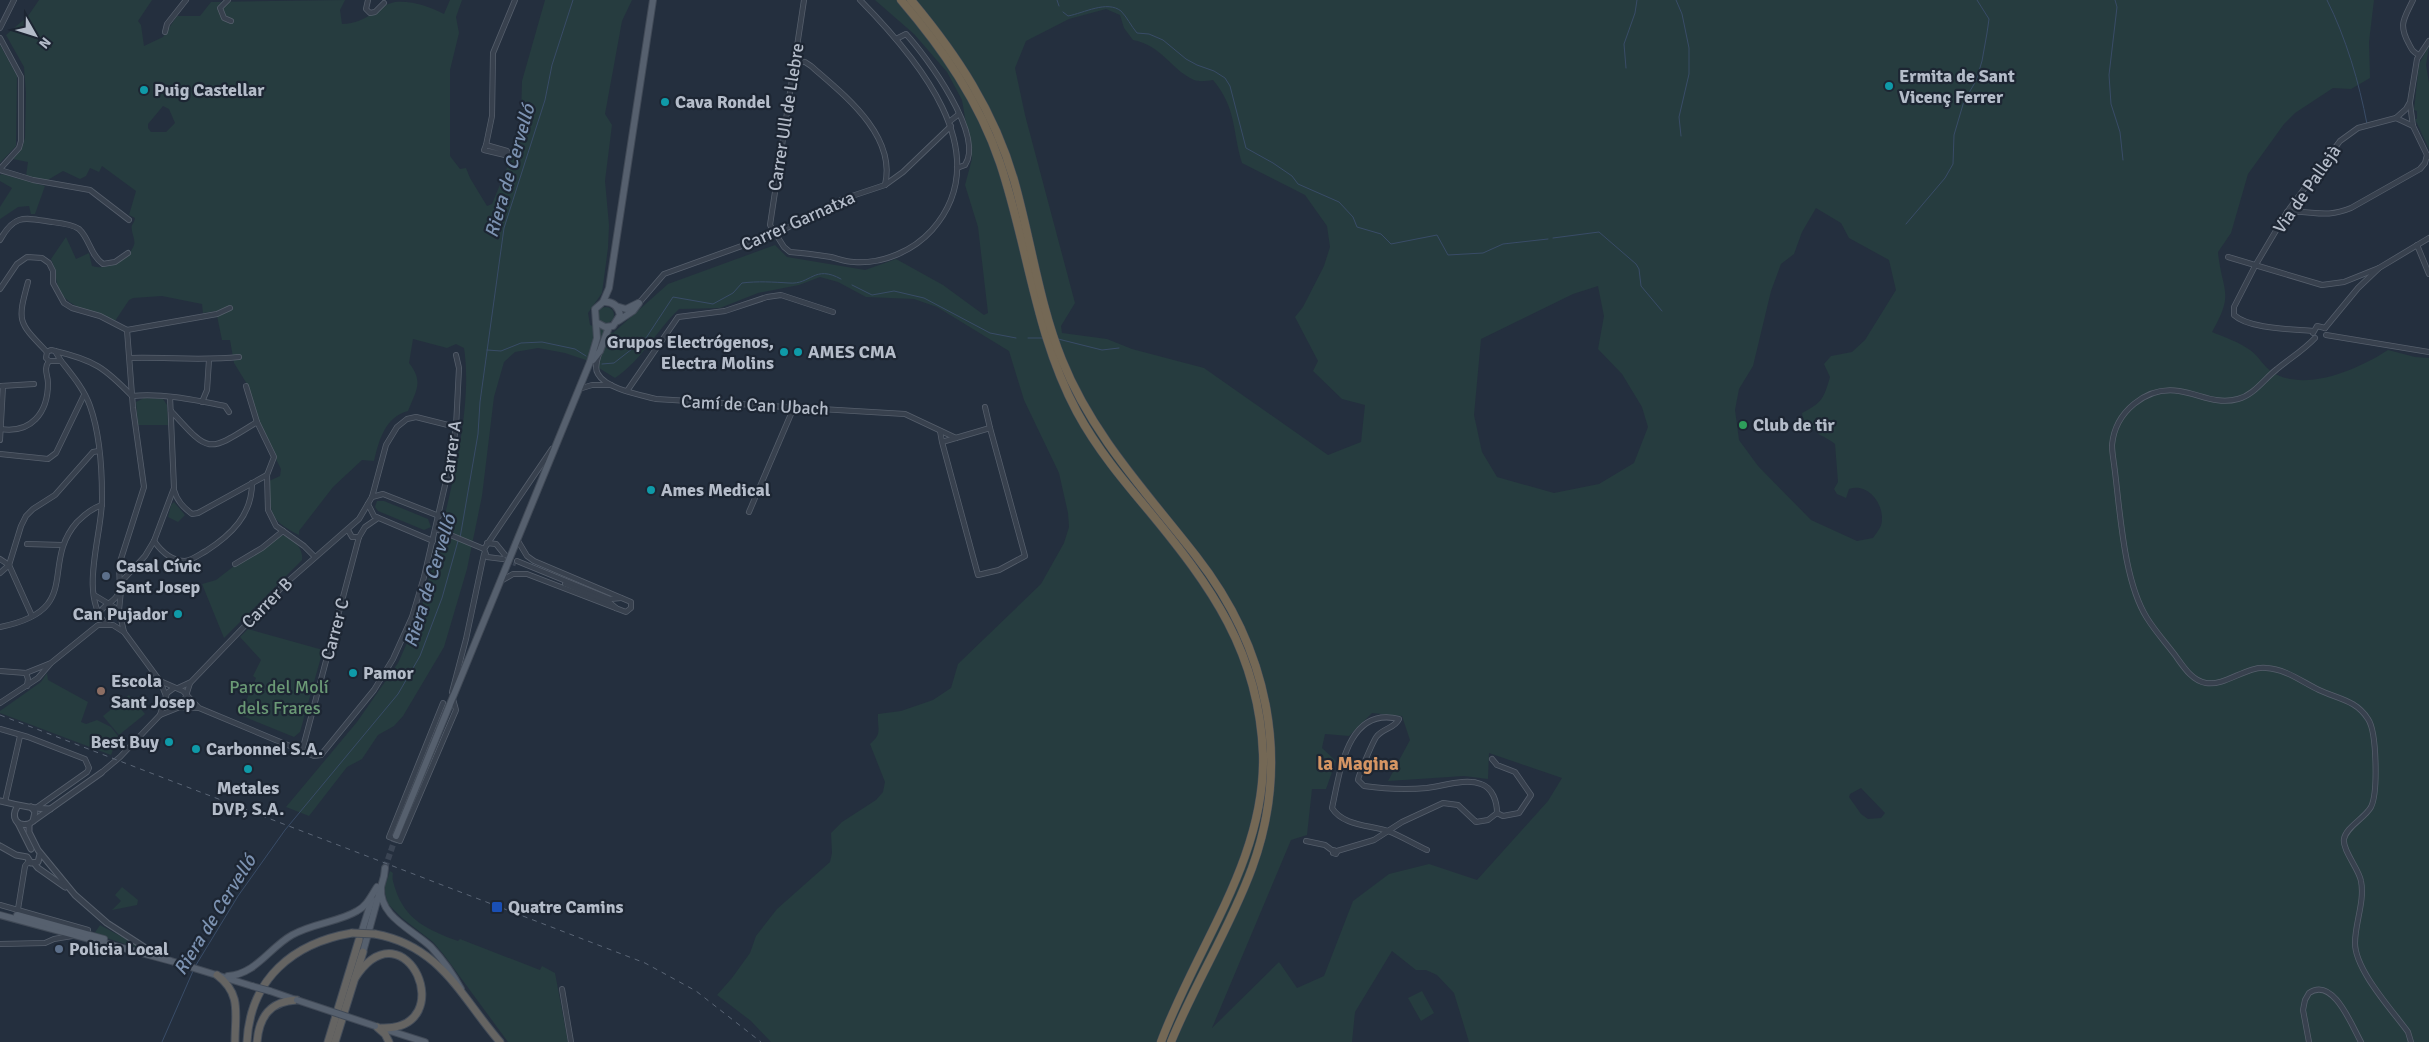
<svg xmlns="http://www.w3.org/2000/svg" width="2429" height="1042" font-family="Signika,sans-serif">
<rect width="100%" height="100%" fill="#242f3e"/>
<g fill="#263c3f" fill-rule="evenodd">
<path d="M39,0h113l-14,21 3,4 3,21 19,-9 14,-21h23l11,-14 134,-2 -5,10 2,14c27,-1 34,-18 53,-22 16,-2 36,5 49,12l6,-14h12l-6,17 3,16 -9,37v86l10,13 6,-1 4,10 17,28 5,-2 21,-51 8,-36 1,-36 23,-81h87l-10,21 -17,93 7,11 -7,56 4,44 -1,23 -6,45 -14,20 2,12 23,8 55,-49 107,-39 12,12 78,13 31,-11 47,26 41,30 4,-2 -10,-86 -13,-42 7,-26 -10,-59 -15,-28 -13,-15 -20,-23 -39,-34h1499l-5,42 1,36 -19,11 -18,-1 -38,25 -11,11 -36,50 -17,59 -13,19c4,40 17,40 -6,80 12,5 27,10 38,18 8,5 13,16 22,22 33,21 87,-3 116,-22l27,7 14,1v684h-960l-15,-49 -17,-18 -11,-5h-10l-24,-19 -37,61 -3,30h-581l-20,-21 -34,-26 15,-17 18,-25 6,-17 21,-27 53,-47 2,-9 -1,-20 11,-11 34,-22 7,-8 2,-10 -15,-38c13,-11 7,-15 8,-30l23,-3 32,-11 18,-12 7,-24 83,-80 23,-41 5,-16 -1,-14 -9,-40 -35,-73 -15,-49 -72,-44 -23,-8 -48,-2 -28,-15 -18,-5 -21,8 -41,8 -38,15 -41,1c-23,22 -37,51 -64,69l-29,-18 -21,-7 -27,-5 -23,4 -11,10 -10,35 -12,99 -15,73 -23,78 -41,69 -9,10 -16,9 -16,24 -15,8 -38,49 -23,-9 71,-85 41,-59 22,-49 16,-66 10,-25 -2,-4c12,-50 28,-120 20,-171l-8,-4 -9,4 -34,-9 -4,24c15,19 7,28 -1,48 -23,6 -29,29 -34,50l-12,-1 -29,27 -34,44v4c-31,-16 -28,-21 -30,-54l11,-5 1,-7 -23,-46 -11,-39 -13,-21 -4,-23h-8l-6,-29 -13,2 -1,-9 -40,-8 -29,2 -4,2 -14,21c-18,-9 -48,-12 -56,-32 -4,-9 -3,-20 -8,-30l15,-22 10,22 13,-6 3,13c15,5 36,-5 42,-21 2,-6 -4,-14 -2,-20 1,-2 3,-4 3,-7l-6,-3 7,-24 -34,-25 -3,6 -9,-4 -4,8 -6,3 -17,-8 -17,10 -20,-5 2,-14 -15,-3 9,-11 3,-10 1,-45 -2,-26 -18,-32 22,-19zM1106,9l14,6 4,13 9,12c30,6 37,29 61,40 5,2 13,1 19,0 24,29 19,50 29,83l63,32 22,31 3,21 -6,19 -21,41 -8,10 23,44 -5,10 29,28 23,6 -4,37 -33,13 -124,-87 -72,-19 -25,-10 -45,-6 -1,-7 14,-23 -50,-188 -10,-47 11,-27 43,-22zM163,106l6,3 6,14 -9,9h-15l-3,-4v-4zM1816,208l25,15 8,15 40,22 7,30 -31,50 -13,12 -21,4 -7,8 6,13c-6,21 -8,26 -28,36l1,7c8,3 10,11 17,15 6,3 10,5 15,9l3,38 -4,7 3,5 9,4 3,-9c18,-6 34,13 33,31 0,7 -5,12 -9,18l-16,3 -46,-21 -53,-54 -19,-26 -4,-30 4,-21 14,-23 18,-75 10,-27 13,-10 8,-22zM1598,286l6,30 -6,33 24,25 20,33 6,20 -14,36 -35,21 -45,9 -57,-16 -15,-25 -8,-37 7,-76 92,-45zM1372,713l30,3 8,24 -22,41 76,-5 24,3 1,-26 73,25 -14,23 -71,79 -48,-16 -40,10 -36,27 -29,75 -27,12 -18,-26 -67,66 79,-188 16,-5 5,-46h14l10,-28 -14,-13 3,-14 24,2zM1861,788l24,25 -4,5 -13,1 -7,-5 -12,-17 1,-3z"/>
<path d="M0,45l17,31 -1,70 -16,17z"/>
<path d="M2429,46l-3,19 3,18v66l-14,-30h2v-8l-3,-1 5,-46z"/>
<path d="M2,174l43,12 -10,28h-4l-2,-8 -11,1 -18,12v-12l12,-19 -12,-7v-6z"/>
<circle cx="606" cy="315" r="8"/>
<path d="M144,398l19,1 4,6 1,20h-30l-2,-23z"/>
<path d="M377,501h7l44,18 3,8 -7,3 -46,-19 -3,-4z"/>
<path d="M174,502l11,13 -7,7 -10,-5 3,-12z"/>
<path d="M281,535c11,2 23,13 21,25l-78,78 -22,-54 14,-4 22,-17 21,-11z"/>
<path d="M248,629l75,21 -23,82 -6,5 -54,-22 16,-37 -3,-2 8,-16 -21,-23z"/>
<path d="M47,673l1,7 40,22 -7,20 5,2 11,-4 14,7 7,9 -7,19 -111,-42v-2l41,-29z"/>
<path d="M129,695l16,19 -26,21 -16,-19z"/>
<path d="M390,871l3,2c-1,7 0,8 2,15 10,32 33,42 63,53l2,-2 80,31 2,-4 13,7 13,69h-60l-64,-87 -11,-13 -31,-24 -14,-14 -4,-15z"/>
<path d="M122,887l16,13 -1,5 -25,5 9,-9 -6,-6z"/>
<path d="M100,925l50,27 -56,-18z"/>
<path d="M1422,991l12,22 -13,8 -13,-23z"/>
</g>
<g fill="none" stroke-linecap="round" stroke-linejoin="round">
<g stroke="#394c67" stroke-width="1">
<path d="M1057,0l2,6"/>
<path d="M1676,0l6,14 7,34v26l-10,43 2,19"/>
<path d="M2115,0l2,7 -8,68 2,29 9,28 3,28"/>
<path d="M2327,0c19,38 32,82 40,124"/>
<path d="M1063,12l5,4c16,-3 39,-16 53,-5 6,6 10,15 16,22l12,1 14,6 23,19 11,6 17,6 11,7 5,8 16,62 27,15 19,13 6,8 41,18 14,15 4,10 24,7 10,10 46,-9 11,20 35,-2 20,-9 45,-5"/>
<path d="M1626,68l-2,-24 11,-31 2,-13"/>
<path d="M1906,224l39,-46 8,-14 1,-29 10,-34 12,-20 6,-20 5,-28 2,-14 -12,-19"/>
<path d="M1553,238l46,-6 37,32 3,5 2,17 21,25"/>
<path d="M852,285l20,10 22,-4 30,7 66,35 26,5"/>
<path d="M1028,338h17"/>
<path d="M1058,339l44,11 17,-2"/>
<path d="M487,350l14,1 20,-8 21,-1 33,7 11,7"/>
<path d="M602,364l12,-1 32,-25 27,-41 40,7 20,-11 9,-10c16,-2 31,-1 47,0 22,2 25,-19 52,-4"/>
<path d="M460,538l18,-104 2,-32 24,-174 41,-128 7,-35 21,-65"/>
<path d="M196,965l42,-69 47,-66 113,-136 22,-38 22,-58 16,-57"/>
<path d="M162,1042l31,-71"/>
</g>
<path stroke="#3a4453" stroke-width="4.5" stroke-dasharray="4.5 2" stroke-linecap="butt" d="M507,561l9,3"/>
<path stroke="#3a4453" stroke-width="6" stroke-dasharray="6 3" stroke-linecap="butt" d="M385,868l11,-32"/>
<g stroke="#565f6c" stroke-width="6">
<g id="minor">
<path d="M228,0l-8,8 4,10 7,3"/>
<path d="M368,0l-2,9 4,4 5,-1 9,-9"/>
<path d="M804,0l-34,225 14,22 6,5c14,1 28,3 41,5 8,2 15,5 23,5 29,2 59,-11 78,-32 68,-77 -17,-174 -72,-230"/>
<path d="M2413,0c-9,19 -15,24 -4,44 3,6 4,8 10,11"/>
<path d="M0,28l14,-28"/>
<path d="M165,32l2,-8 19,-24"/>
<path d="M0,38l21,39v64l-2,7 -19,21"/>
<path d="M896,39l10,-5c20,22 79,101 59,131l-8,3"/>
<path d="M795,61l10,1 6,4c32,28 86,69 74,119"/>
<path d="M2410,104l3,22 15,31"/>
<path d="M2396,118l17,8"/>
<path d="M949,122l10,-8"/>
<path d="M486,145l6,-29 1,-63 22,-53"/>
<path d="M486,145l21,6 1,3 -3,1 -21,-5z"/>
<path d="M0,170l33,10 57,10 39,30"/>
<path d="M2287,212c26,-2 37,7 64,-4l69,-39 5,-6 2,-8"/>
<path d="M0,240c15,-27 25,-22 52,-18 9,1 20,2 27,7 11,10 11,26 24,35l12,-2 13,-9"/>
<path d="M2417,245l12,29"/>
<path d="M2228,257l94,28 22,-3 35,-14"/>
<path d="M28,282c-11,40 -10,40 19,70"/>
<path d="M0,289l17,-25 10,-7 15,1 7,5 4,8v12l11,20 8,5 28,8 27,14 90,-16 13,-6"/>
<path d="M639,303l25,-29 111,-40 68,-35 42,-14 18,-13 48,-46"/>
<path d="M2325,328l33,-40 21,-20 50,-30"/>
<path d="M2313,331c-21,-2 -64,-2 -79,-16v-8l21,-41 32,-54 53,-71 18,-13 38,-10 10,-9 4,-7 7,-43 12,-18"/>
<path d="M2313,333l4,-7 8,2"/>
<path d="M2326,335l103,17"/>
<path d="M2315,338c-11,12 -26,21 -38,31 -13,10 -23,26 -39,30 -22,6 -38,-5 -59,-8 -33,-5 -64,21 -67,54 0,6 1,12 2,19 6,44 9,116 33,154 8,13 19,25 28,37 8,11 17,26 31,28 20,3 40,-17 60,-15 20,1 36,14 53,22 19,9 37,10 49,29 9,13 10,74 3,88 -6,11 -25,20 -27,32 -2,11 15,30 17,42 4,20 -6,42 -6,62 0,27 37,67 53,89l3,10"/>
<path d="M51,350l4,1 6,10h-12l-3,-3 1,-6z"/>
<path d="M55,351c39,9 50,17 77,45"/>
<path d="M599,354c-2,6 -5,14 -1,20 8,15 43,21 58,25l249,15 51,24"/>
<path d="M130,358c37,-1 73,3 109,-1"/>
<path d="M61,361c11,14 23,28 29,45 10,28 12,62 12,91 1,36 -24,97 4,127"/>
<path d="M1,386l33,-2"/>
<path d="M246,386l11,36 17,35 -7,18 1,35 8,16 28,20 11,11"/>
<path d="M579,389l13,-4h19"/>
<path d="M627,391l51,-74 47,-6 42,-14 14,-2 52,17"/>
<path d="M132,396c31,-3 63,4 93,10l4,6"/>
<path d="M202,402l5,-12 2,-30"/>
<path d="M985,407l5,21"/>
<path d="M171,411c39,43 36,42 86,11"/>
<path d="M0,429c31,5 48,-16 48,-46 0,-8 -5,-14 1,-22"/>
<path d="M940,431l2,11 36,133 21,-5 26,-14 -35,-128 -48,14"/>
<path d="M0,440l3,-54"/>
<path d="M0,454l48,5 8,-6 28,-58"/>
<path d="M174,490c3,11 9,17 18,24l6,-1 69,-38"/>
<path d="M372,497l11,-3 56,22"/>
<path d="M368,504l6,12 59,25"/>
<path d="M749,512l45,-105"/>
<path d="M436,529l48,20"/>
<path d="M348,530l4,7h7"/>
<path d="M154,541c7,10 17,20 31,20 8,-1 15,-7 21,-10 25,-16 46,-36 46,-68"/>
<path d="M487,543l9,1 9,11"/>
<path d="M27,544l35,1"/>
<path d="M0,559l9,6 23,51"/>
<path d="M503,559l-16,-2 -3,-8 68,-100"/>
<path d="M517,561l93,38 11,-1"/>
<path d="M235,564l27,-16 21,-17"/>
<path d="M9,565l12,-39 5,-10 7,-7 22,-14 38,-43 6,-1"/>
<path d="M0,573l9,-8"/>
<path d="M501,581l12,-7h14l99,38 5,-4v-6l-97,-41 -7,-5 -9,-15"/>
<path d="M565,584l44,18 7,6"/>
<path d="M120,589l-1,-24 25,-78 -11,-79 -6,-78"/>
<path d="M94,595l25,15 5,22 36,49 23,10 16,17 115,48 7,-1 53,-65 19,-31 19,-42 12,-40 27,-118 5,-32 3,-59 -3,-13"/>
<path d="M119,610l3,-29 23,-25 9,-15 20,-53 -4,-91"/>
<path d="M100,613c3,-9 13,-9 18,-19"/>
<path d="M0,627c85,-17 39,-62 77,-105 7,-7 15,-14 25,-17"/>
<path d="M0,671l26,2 25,-10 47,-38h15l11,7"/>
<path d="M26,673l2,6 -1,7"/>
<path d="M160,681l6,15"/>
<path d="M178,688l13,-6 95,-99 73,-64 13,-22 14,-52 11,-18 10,-8 9,-2 40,10"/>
<path d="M452,692l14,-53 18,-85"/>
<path d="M0,703l38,-25 12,-14"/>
<path d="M443,703l-54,134 11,4 56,-131 -3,-11"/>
<path d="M180,707l4,-5 6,-19"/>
<path d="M160,715l7,-22 7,-5"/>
<path d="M0,729l28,8 57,22 4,9 -2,4 -51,36"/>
<path d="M302,751l57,-214 6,-10 13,-9"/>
<path d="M1492,759l5,6 18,7 16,23 -12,18 -16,3 -6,-3"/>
<path d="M101,773l19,-16 40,-42 20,-8 18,1"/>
<path d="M5,802l15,-66"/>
<path d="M1306,841l19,4 8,6"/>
<path d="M1334,850l3,2 -1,2 -3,-1z"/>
<path d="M1427,850c-13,-6 -26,-14 -39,-19 -18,-6 -45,-5 -56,-23 8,-36 15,-102 67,-89 -4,9 -15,9 -22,17 -3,3 -18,38 -19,44l6,6c21,3 42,4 63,2 17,-2 38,-10 54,-4 12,4 16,18 16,29"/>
<path d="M1337,851l37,-11 28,-18 41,-19 15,2 18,17 12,-2 9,-7"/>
<path d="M0,905l88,25"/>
<path d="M18,909l7,-43 4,-5"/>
<path d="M0,944l45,-1 9,-4 18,-3"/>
<path d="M562,989l9,53"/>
<path d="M2309,1042l-6,-32 2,-10 4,-7c24,-17 43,33 52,49"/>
</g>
</g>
<g stroke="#565f6c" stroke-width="7">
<g id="tertiary">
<path d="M0,801c16,4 33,8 50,8"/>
<path d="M17,807c-6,10 -1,20 12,17l72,-51"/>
<path d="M31,807l4,5 -2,9"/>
<path d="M18,823l13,26"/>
<path d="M29,824v8l9,18 37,45 32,28 51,33"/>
<path d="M0,846l16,9 11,2 4,6 7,-1 2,-8"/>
<path d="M34,863l4,5 27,19"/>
</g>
</g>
<g stroke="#414a57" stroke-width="8">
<g id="primary">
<path d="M603,302l6,-14 44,-288"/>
<path d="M616,306l10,3 12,-6"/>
<path d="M618,321l15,-10 6,-8"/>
<path d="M593,360l7,-9 9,-24"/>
<path d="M396,836l194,-474 7,-24 -2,-29 8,-7c10,-1 15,4 17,13l-7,11 -8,1 -9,-5"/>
<path d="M381,887c-2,30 31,42 50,60 12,13 22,27 30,42"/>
<path d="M0,915l171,46 81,25"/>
<path d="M17,915l87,24"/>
<path d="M360,937l12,-38"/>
<path d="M363,952l21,-76 1,-8"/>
<path d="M228,976c28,-2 41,-28 64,-41 21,-12 47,-13 65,-24 10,-5 14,-15 20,-24"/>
<path d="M270,991l26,9"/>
<path d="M381,1028l44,14"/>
</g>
</g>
<g stroke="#434c59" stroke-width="9">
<g id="trunk">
<path d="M375,934c66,12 86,63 125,108"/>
<path d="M217,975c25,19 18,39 18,67"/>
<path d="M355,978c51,-77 107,53 26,50"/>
<path d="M377,1027l8,7 4,8"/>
<path d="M247,1042c3,-63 46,-99 105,-109"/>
<path d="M257,1042c2,-25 13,-41 40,-42"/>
<path d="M328,1042l31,-102"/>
<path d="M335,1042l28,-90"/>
</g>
</g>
<g stroke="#434c59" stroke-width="9">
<g id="motorway">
<path d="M901,0c42,49 78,101 99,163 28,83 35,171 77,249 20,37 46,68 72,99 62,75 110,141 114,243 3,105 -67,193 -102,288"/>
<path d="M911,0c46,55 83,111 103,180 17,60 25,123 48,180 30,75 85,133 134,196 71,91 96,202 56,312 -22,60 -57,115 -81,174"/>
</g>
</g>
<use href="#minor" stroke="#38414e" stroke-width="4.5"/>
<use href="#tertiary" stroke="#38414e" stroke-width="5"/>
<use href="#primary" stroke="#56606e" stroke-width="6"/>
<use href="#trunk" stroke="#656462" stroke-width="7"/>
<use href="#motorway" stroke="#746855" stroke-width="8"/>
<path stroke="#5a6575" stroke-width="1" stroke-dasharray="5 5" stroke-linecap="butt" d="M0,715l645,248 51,28 65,51"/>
<g stroke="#414a57" stroke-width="8" stroke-linecap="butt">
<g id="primary-bridge">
<path d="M252,986l18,5"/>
<path d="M297,1000l78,26"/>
</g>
</g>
<g stroke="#434c59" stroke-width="9" stroke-linecap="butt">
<path id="trunk-bridge" d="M352,933l23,1"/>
</g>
<use href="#primary-bridge" stroke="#56606e" stroke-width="6"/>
<use href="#trunk-bridge" stroke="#656462" stroke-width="7"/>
</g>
<g fill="#0f9aa8" stroke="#1d2633" stroke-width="2">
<circle cx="1889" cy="86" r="5"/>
<circle cx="144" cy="90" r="5"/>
<circle cx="665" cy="102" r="5"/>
<circle cx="784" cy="352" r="5"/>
<circle cx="798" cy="352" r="5"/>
<circle cx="651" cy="490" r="5"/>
<circle cx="178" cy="614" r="5"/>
<circle cx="353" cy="673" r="5"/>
<circle cx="169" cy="742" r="5"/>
<circle cx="196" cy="749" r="5"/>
<circle cx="248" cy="769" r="5"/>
</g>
<circle fill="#2e9e5b" stroke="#1d2633" stroke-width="2" cx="1743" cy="425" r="5"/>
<g fill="#5c6f8a" stroke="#1d2633" stroke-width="2">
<circle cx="106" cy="576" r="5"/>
<circle cx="59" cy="949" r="5"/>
</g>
<circle fill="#8d6e63" stroke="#1d2633" stroke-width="2" cx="101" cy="691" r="5"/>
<rect fill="#1a4fb4" stroke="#1d2633" stroke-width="2" x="491" y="901" width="12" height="12" rx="2.5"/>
<g text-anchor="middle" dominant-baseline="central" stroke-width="4.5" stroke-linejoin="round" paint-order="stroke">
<g font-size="18" font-weight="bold" fill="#b4bcc9" stroke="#1d2633" text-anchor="start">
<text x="1899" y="76">Ermita de Sant<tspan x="1899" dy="21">Vicenç Ferrer</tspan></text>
<text x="154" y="90">Puig Castellar</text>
<text x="675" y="102">Cava Rondel</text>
<text x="774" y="342" text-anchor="end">Grupos Electrógenos,<tspan x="774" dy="21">Electra Molins</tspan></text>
<text x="808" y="352">AMES CMA</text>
<text x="1753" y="425">Club de tir</text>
<text x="661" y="490">Ames Medical</text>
<text x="116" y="566">Casal Cívic<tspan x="116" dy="21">Sant Josep</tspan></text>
<text x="168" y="614" text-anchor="end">Can Pujador</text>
<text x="363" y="673">Pamor</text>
<text x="111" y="681">Escola<tspan x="111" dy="21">Sant Josep</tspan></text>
<text x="159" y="742" text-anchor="end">Best Buy</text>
<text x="206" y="749">Carbonnel S.A.</text>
<text x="248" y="788" text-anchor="middle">Metales<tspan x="248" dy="21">DVP, S.A.</tspan></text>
<text x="508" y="907">Quatre Camins</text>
<text x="69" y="949">Policia Local</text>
</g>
<g font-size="18" fill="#b4bcc9" stroke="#1d2633">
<text transform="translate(786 117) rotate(-81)">Carrer Ull de Llebre</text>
<text transform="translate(2307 189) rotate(-55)">Via de Pallejà</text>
<text transform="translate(798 221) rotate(-24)">Carrer Garnatxa</text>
<text transform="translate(755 405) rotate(3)">Camí de Can Ubach</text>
<text transform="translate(451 452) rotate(-82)">Carrer A</text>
<text transform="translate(267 603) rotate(-45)">Carrer B</text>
<text transform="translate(335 629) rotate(-75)">Carrer C</text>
</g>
<g font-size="18" fill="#6b9a76" stroke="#1d2633">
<text x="279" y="687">Parc del Molí<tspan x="279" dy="21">dels Frares</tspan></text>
</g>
<g font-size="19" font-style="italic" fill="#7c92b1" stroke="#1d2633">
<text transform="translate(510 171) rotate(-74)">Riera de Cervelló</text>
<text transform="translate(430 581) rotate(-73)">Riera de Cervelló</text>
<text transform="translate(215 915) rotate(-58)">Riera de Cervelló</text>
</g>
<g font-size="19" font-weight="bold" fill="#d59563" stroke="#1d2633">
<text x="1358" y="764">la Magina</text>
</g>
</g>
<g transform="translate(35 35) rotate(129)" stroke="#1d2633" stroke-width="4" paint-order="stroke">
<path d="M0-4L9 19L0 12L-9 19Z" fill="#b4bcc9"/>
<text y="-8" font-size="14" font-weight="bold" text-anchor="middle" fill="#b4bcc9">N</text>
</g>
</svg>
